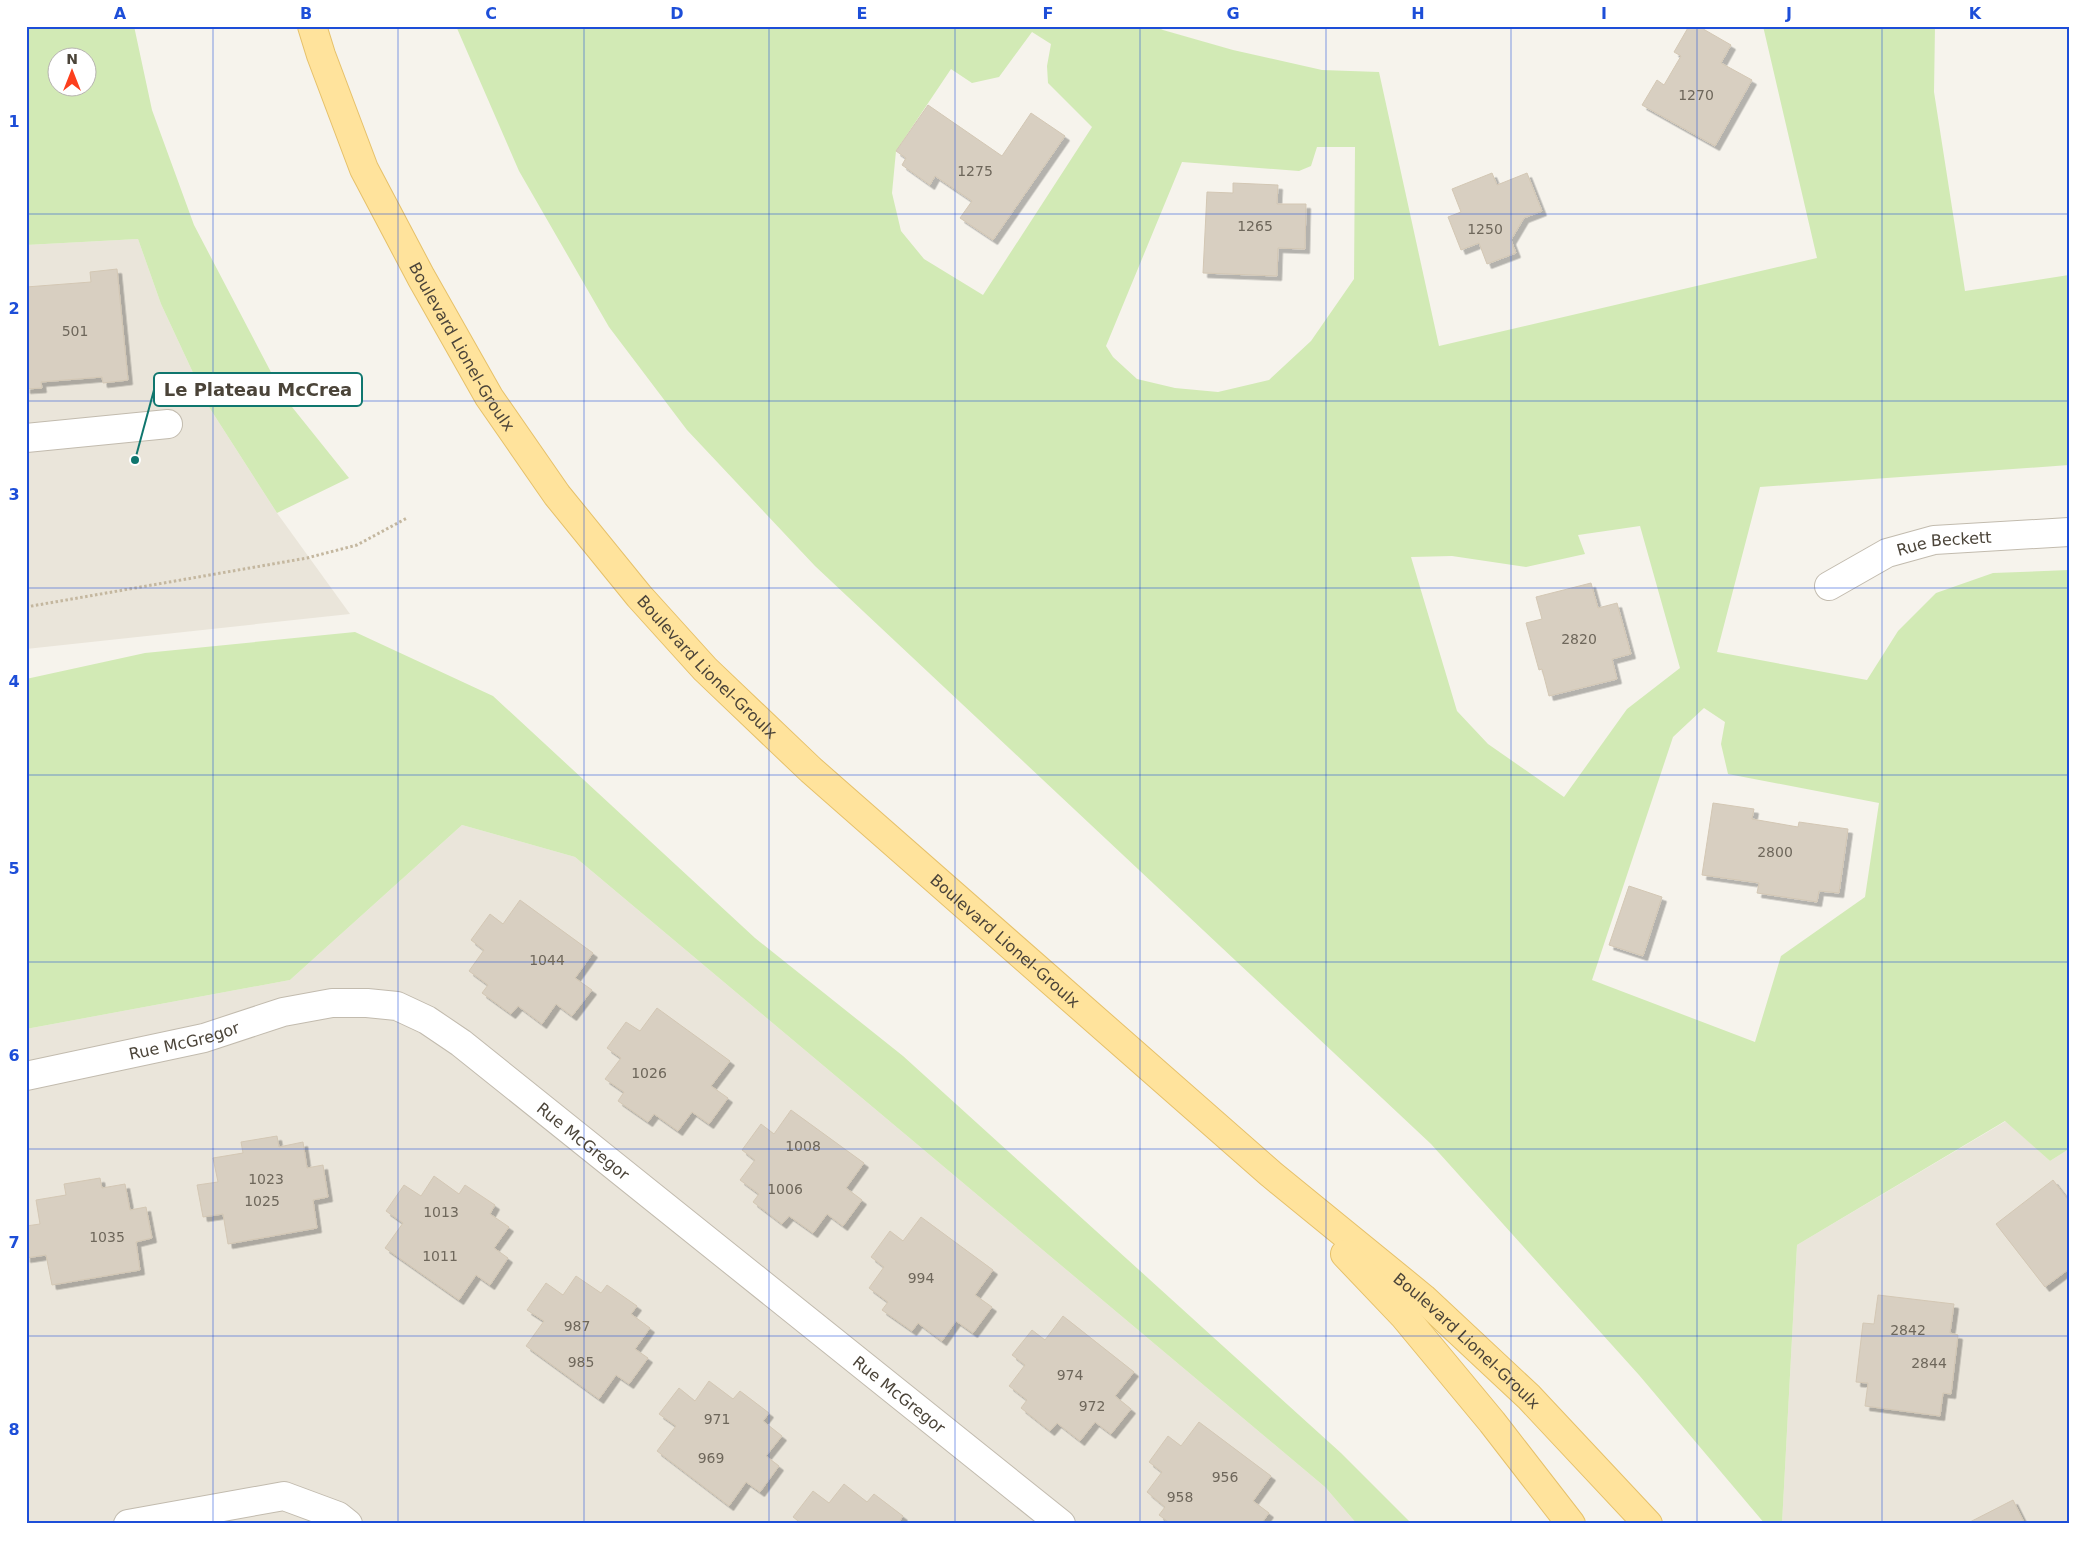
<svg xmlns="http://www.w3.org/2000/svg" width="2095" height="1550" font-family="'DejaVu Sans',sans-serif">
<defs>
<filter id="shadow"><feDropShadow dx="4.5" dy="4.5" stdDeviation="0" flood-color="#0004"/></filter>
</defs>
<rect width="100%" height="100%" fill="#f6f3ec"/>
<g fill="#eae5da">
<path d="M138,239l23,65 48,103 68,106 73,101 -324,35v-404z"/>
<path d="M462,825l113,32 750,630 32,37h-1331v-495l264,-49z"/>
<path d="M2006,1121l44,40 19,-12v375h-287l15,-279z"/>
</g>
<g fill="#d2eab5" fill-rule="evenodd">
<path d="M26,26h108l18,84 42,115 90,172 65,81 -72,35 -68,-106 -48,-103 -23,-65 -112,6zM58,58h30v30h-30z"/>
<path d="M456,26h699l8,4 70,20 89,20 57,2 60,274 378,-88 -54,-232h172l-1,66 31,199 104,-16v190l-309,22 -43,165 150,28 31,-49 38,-38 57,-20 76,-3v579l-19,12 -45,-40 -208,124 -15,279h-17l-126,-149 -208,-231 -616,-578 -128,-136 -78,-103 -90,-156zM1032,32l19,12 -4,22 1,17 44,44 -109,168 -59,-36 -23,-28 -9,-38 4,-42 55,-82 21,14 27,-6zM1317,147h38l-1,132 -43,62 -42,39 -51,12 -43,-4 -38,-9 -24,-22 -7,-11 76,-184 117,9 12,-5zM1640,526l40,142 -53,41 -63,88 -76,-53 -31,-33 -46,-154 41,-1 74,11 59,-13 -7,-19zM1704,708l21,14 -4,22 7,30 151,29 -14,94 -84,59 -26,86 -163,-62 81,-243z"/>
<path d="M355,632l138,64 262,242 148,118 438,397 71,71h-55l-32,-37 -750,-630 -113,-32 -172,155 -264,49v-350l119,-26z"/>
</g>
<g fill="#d8cfc1" stroke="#d3c7b4" filter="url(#shadow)">
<path d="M1689,26h9l33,19 -10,18 31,17 -37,66 -73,-41 15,-25 7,5 17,-29 -7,-4z"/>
<path d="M928,105l74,51 29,-43 34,23 -72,104 -33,-22 12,-17 -37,-25 -5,9 -28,-20 4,-7 -10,-7z"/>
<path d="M1492,173l5,12 30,-12 15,38 -18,7 -13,22 5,13 -29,11 -8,-21 -18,7 -13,-33 13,-5 -9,-23z"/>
<path d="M1233,183l45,2 -1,19h29l-1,45 -27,-1 -1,28 -74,-3 4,-81 26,1z"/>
<path d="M117,269l11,111 -25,3 -1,-6 -61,5 1,6 -16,1v-102l65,-5 -1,-10z"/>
<path d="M1591,583l7,25 19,-5 14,51 -19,5 5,20 -68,17 -7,-27 -3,1 -13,-47 16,-4 -6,-22z"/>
<path d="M1713,803l41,6 -2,10 46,8 1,-5 49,7 -9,64 -20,-2 -2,11 -60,-9 2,-10 -57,-8z"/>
<path d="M1629,886l33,11 -19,59 -34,-11z"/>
<path d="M520,900l73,53 -18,25 17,12 -20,26 -16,-12 -14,20 -24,-18 -7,8 -29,-21 6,-8 -19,-14 15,-21 -13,-10 19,-26 13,10z"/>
<path d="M657,1008l73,53 -19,25 17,12 -19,26 -17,-12 -14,19 -24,-17 -6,8 -30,-21 6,-9 -19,-13 16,-21 -14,-10 19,-26 14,9z"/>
<path d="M791,1110l73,53 -18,25 16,12 -19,26 -16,-12 -14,19 -24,-17 -7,8 -29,-22 6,-8 -19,-14 15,-20 -13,-10 19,-26 13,10z"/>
<path d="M277,1136l2,11 24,-5 4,26 16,-3 5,32 -15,3 4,28 -89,16 -5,-30 -20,3 -6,-32 21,-3 -5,-24 30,-5 -2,-11z"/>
<path d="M434,1176l25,18 6,-9 30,20 -5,9 19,13 -15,21 14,10 -18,27 -14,-10 -17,25 -74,-52 18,-25 -17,-12 18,-26 17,11z"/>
<path d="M100,1178l2,10 23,-4 5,26 16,-3 6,31 -16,4 4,28 -88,15 -6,-30 -20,3v-32l14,-2 -4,-24 30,-5 -2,-11z"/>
<path d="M2053,1180l16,21v68l-24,18 -49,-63z"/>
<path d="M921,1217l72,53 -18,25 17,12 -19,26 -17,-12 -14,20 -24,-18 -6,8 -30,-21 6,-8 -19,-14 15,-21 -13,-10 19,-26 13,10z"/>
<path d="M576,1276l25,17 6,-8 30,21 -6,8 19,14 -15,21 13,9 -19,26 -13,-9 -17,24 -73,-53 18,-25 -17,-11 19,-27 17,12z"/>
<path d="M1878,1295l76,9 -4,29 8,2 -7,59 -8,-1 -3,23 -75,-10 3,-23 -12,-1 7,-59 11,1z"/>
<path d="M1063,1316l71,56 -19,24 16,13 -20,25 -16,-12 -15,19 -23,-18 -7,8 -29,-23 6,-8 -18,-14 16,-21 -13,-10 20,-25 13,10z"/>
<path d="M709,1381l24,18 7,-8 29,22 -6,8 19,15 -16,20 13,10 -19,26 -14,-10 -17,24 -72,-55 19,-25 -17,-12 20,-26 16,13z"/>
<path d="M1199,1422l72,54 -18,25 16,12 -8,11h-90l-12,-9 6,-8 -18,-15 15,-20 -13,-10 19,-26 13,10z"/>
<path d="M844,1484l23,18 7,-8 29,22 -5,8h-96l-9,-7 20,-26 16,12z"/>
<path d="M2013,1500l12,24h-59z"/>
</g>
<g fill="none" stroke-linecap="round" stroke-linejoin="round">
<g stroke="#c2bbae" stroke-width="30">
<g id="minor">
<path d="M26,438l142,-14"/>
<path id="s1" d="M1829,586l58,-33 47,-13 135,-8"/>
<path id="s2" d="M26,1076l178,-38 79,-26 49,-9h35l30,3 30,14 34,23 600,481"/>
<path d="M128,1524l156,-28 54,20 10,8"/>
</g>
</g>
<g stroke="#e6c16a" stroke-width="30">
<g id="major">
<path id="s3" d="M312,26l9,29 43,114 57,108 68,120 68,98 82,101 66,73 106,101 460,404 152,124 106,99 119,127"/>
<path d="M1345,1254l59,62 88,106 79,102"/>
</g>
</g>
<path stroke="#c4b79f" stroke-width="3" stroke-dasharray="2.5 2.5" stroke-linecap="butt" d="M26,607l281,-49 50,-13 50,-27"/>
<use href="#minor" stroke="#fff" stroke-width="28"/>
<use href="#major" stroke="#ffe39c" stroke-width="28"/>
</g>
<path fill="none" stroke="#1d4ed8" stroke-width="1" stroke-opacity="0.55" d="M213,26v1498M398,26v1498M584,26v1498M769,26v1498M955,26v1498M1140,26v1498M1326,26v1498M1511,26v1498M1697,26v1498M1882,26v1498M26,214h2043M26,401h2043M26,588h2043M26,775h2043M26,962h2043M26,1149h2043M26,1336h2043"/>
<g text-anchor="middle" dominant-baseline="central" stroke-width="4" stroke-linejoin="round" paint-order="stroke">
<g font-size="14" fill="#6e675b">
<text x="1696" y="95">1270</text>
<text x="975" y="171">1275</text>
<text x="1255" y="226">1265</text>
<text x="1485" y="229">1250</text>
<text x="75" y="331">501</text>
<text x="1579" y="639">2820</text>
<text x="1775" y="852">2800</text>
<text x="547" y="960">1044</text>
<text x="649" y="1073">1026</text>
<text x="803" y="1146">1008</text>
<text x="266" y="1179">1023</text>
<text x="785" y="1189">1006</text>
<text x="262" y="1201">1025</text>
<text x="441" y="1212">1013</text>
<text x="107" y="1237">1035</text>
<text x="440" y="1256">1011</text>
<text x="921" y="1278">994</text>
<text x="577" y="1326">987</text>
<text x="1908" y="1330">2842</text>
<text x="581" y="1362">985</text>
<text x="1929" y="1363">2844</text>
<text x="1070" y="1375">974</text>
<text x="1092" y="1406">972</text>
<text x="717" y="1419">971</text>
<text x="711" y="1458">969</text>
<text x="1225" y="1477">956</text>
<text x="1180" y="1497">958</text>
</g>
<g font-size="16" fill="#4b4439" stroke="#fff">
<text stroke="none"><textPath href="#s3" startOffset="355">Boulevard Lionel-Groulx</textPath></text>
<text stroke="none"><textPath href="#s1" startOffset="125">Rue Beckett</textPath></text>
<text stroke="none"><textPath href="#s3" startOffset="760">Boulevard Lionel-Groulx</textPath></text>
<text stroke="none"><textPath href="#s3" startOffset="1165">Boulevard Lionel-Groulx</textPath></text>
<text stroke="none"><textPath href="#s2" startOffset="162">Rue McGregor</textPath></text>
<text stroke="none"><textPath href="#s2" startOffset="611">Rue McGregor</textPath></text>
<text stroke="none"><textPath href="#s3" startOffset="1776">Boulevard Lionel-Groulx</textPath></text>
<text stroke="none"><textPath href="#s2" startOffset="1016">Rue McGregor</textPath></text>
</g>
</g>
<path fill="none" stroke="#0f766e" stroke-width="2" d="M135 460L154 390"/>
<circle fill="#0f766e" stroke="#fff" stroke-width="2" cx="135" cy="460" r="5"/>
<rect fill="#fff" stroke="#0f766e" stroke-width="2" x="154" y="373" width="208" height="33" rx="5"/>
<g font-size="18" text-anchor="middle" font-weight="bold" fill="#4b4439">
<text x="258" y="396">Le Plateau McCrea</text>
</g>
<rect width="2095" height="1550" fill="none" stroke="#ffffff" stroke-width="55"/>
<g transform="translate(72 72)"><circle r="24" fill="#ffffff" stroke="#b7b4b0"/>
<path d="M0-4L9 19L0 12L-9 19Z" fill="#fc3f1d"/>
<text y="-8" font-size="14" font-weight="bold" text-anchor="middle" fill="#4b4439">N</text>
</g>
<rect x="28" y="28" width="2040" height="1494" fill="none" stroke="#1d4ed8" stroke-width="2"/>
<g font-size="16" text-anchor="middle" font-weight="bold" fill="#1d4ed8">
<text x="120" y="19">A</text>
<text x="306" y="19">B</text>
<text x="491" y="19">C</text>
<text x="677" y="19">D</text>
<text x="862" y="19">E</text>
<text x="1048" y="19">F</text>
<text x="1233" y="19">G</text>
<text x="1418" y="19">H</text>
<text x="1604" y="19">I</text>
<text x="1789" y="19">J</text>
<text x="1975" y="19">K</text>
<text x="14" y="127">1</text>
<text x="14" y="314">2</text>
<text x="14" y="500">3</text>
<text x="14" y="687">4</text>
<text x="14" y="874">5</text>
<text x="14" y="1061">6</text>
<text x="14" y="1248">7</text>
<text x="14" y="1435">8</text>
</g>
</svg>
